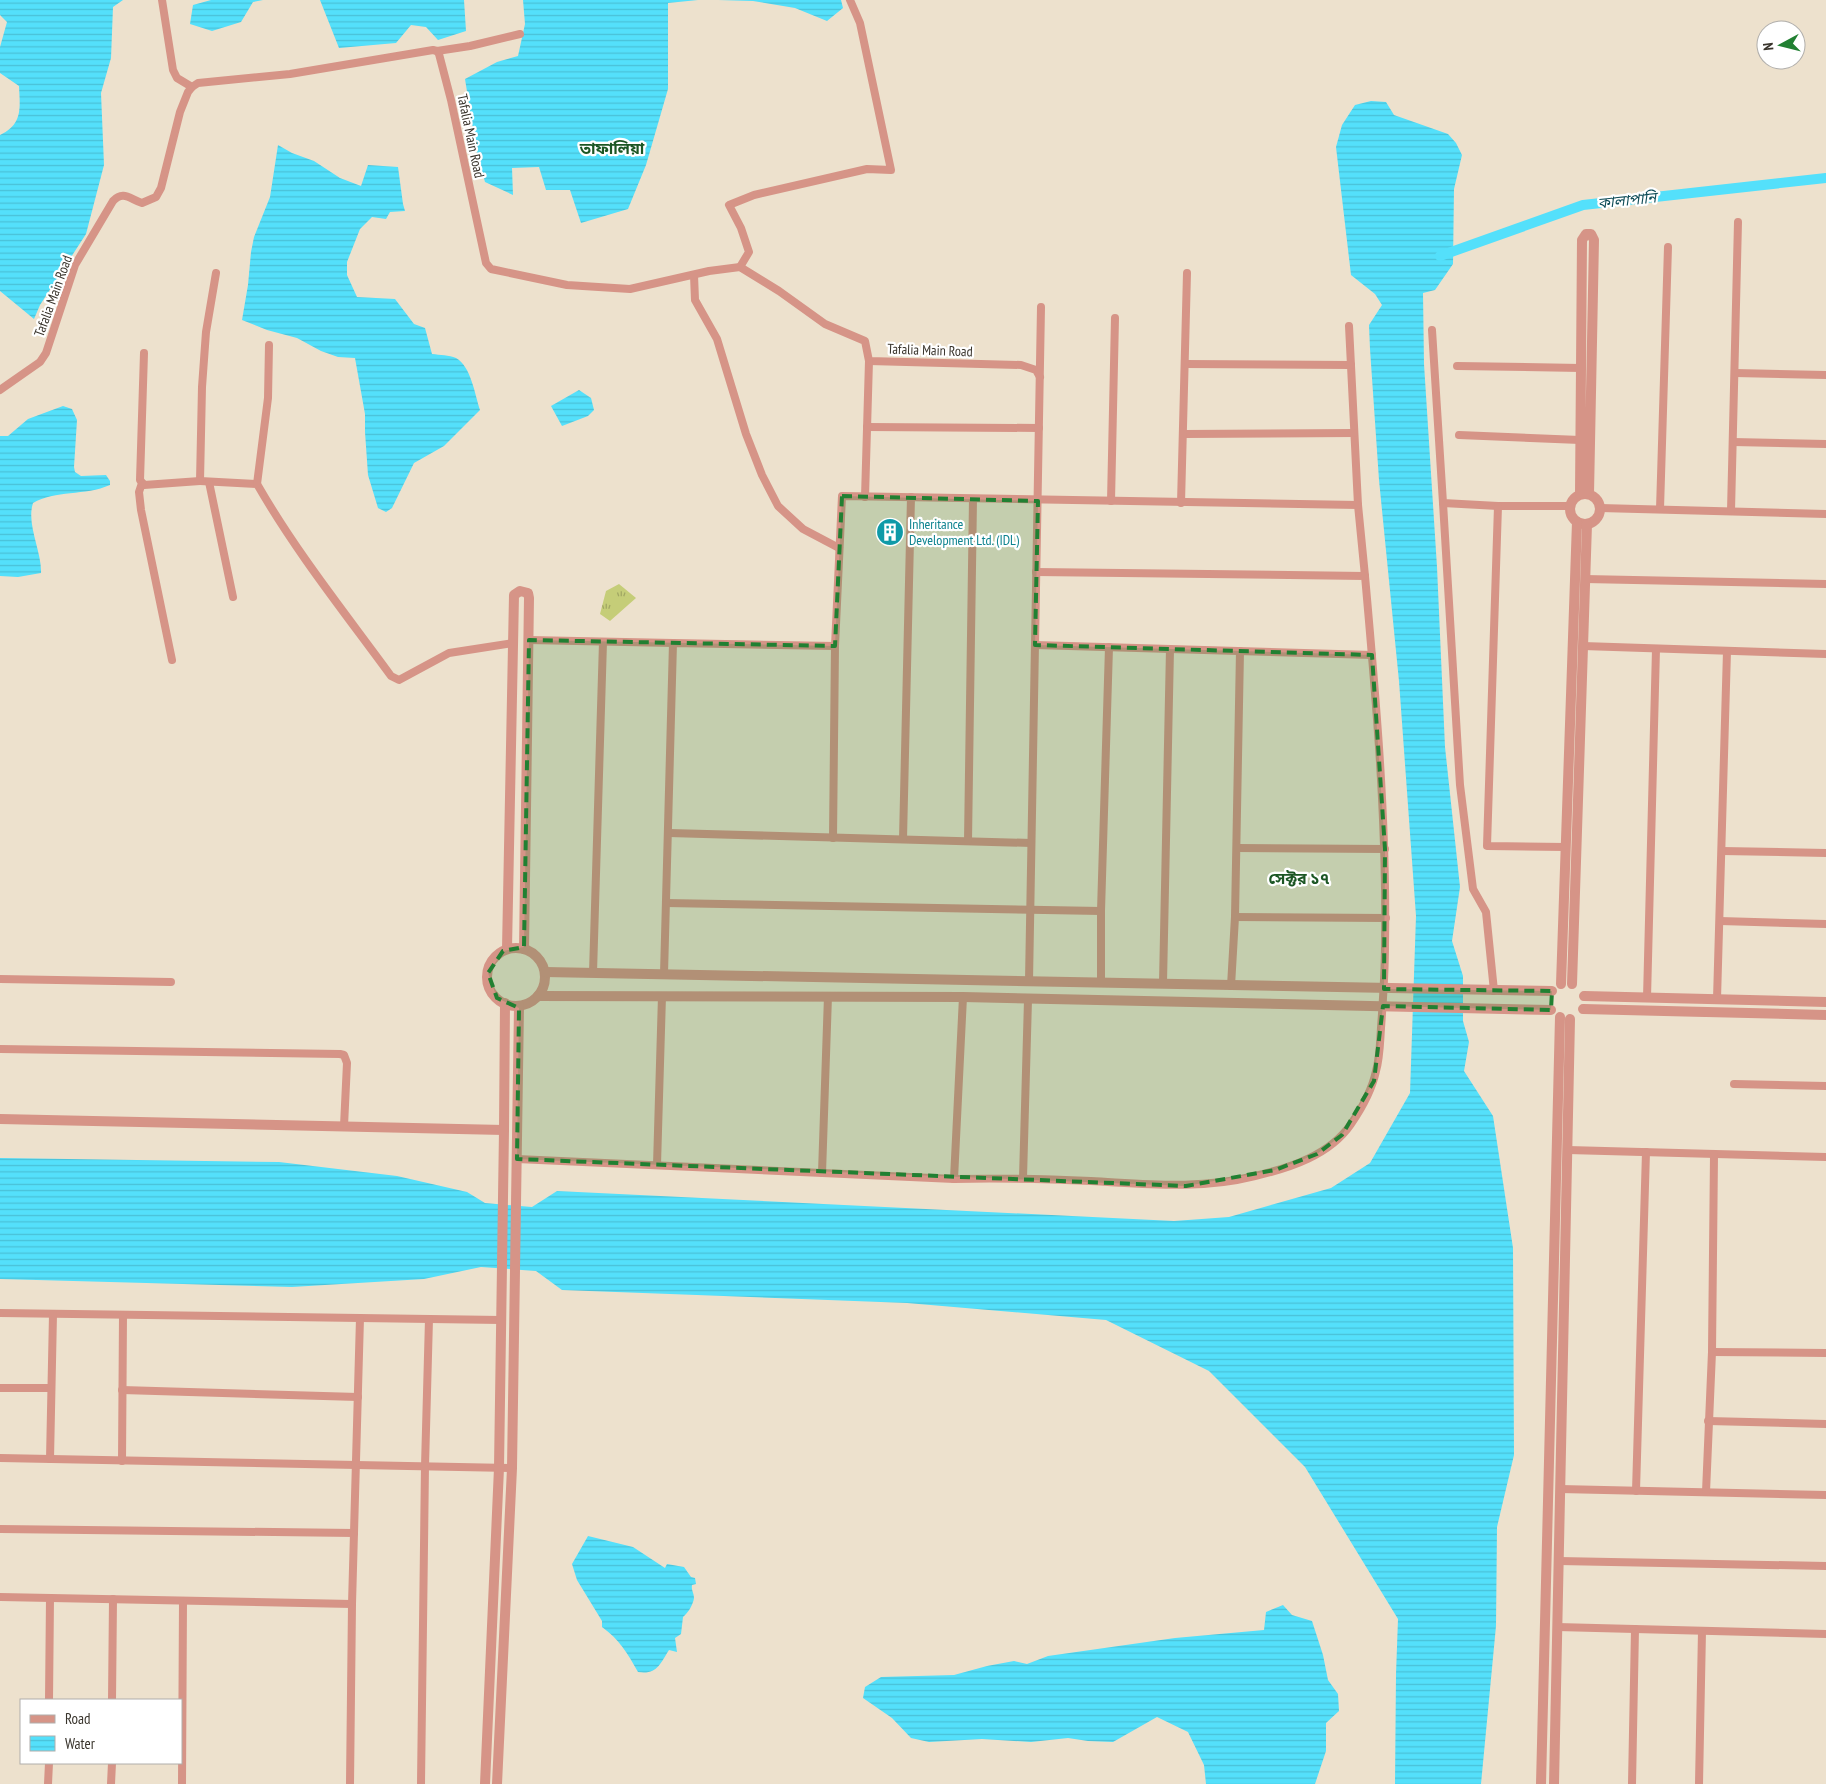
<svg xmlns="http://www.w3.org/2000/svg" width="1826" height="1784" font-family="'PT Sans Narrow','Noto Sans Bengali',sans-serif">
<defs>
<pattern id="park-tufts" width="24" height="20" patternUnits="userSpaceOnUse" patternTransform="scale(1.25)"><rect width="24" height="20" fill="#c5cd78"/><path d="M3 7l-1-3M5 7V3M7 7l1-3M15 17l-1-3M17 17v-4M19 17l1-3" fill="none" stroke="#a1a763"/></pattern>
<pattern id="water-rules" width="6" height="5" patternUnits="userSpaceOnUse" patternTransform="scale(1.25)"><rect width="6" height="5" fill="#54e0fb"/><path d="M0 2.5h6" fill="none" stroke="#4ac1d7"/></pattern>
</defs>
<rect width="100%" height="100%" fill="#ede1cd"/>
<path fill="url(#park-tufts)" d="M619,584l17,14 -26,23 -10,-7 6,-23z"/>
<g fill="url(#water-rules)">
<path d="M0,0h123l-10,7 -2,51 -10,35 3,72 -18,69 -46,71 -6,14 -34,-28v-156c23,-11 20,-27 19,-49l-19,-13v-26l7,-25 -7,-7z"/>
<path d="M211,0h52l-10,2 -12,20 -29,9 -22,-7 3,-19z"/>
<path d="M320,0h144l2,31 -28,9 -12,-13 -15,-2 -15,18 -57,5z"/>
<path d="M523,0h175l-30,3v86l-22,76 -18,44 -47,14 -11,-33h-24l-7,-23 -27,1 1,27 -28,-13 -8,-28 -12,-75 32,-17 21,-6 7,-32z"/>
<path d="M718,0h123l2,8 -16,13 -32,-13 -42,-7z"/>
<path d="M1371,101l15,1 8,13 54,19 8,9 6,12 -8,34 -1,75 -18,26 -12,3 1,71 13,203 8,180 15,140 -8,54 11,35v45l6,21 -5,29 29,45 20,132 1,207 -17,72 -1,99 -15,158h-86l1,-110 2,-55 -93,-152 -96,-96 -103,-51 -199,-17 -345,-13 -26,-19 -55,-4 -57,12 -132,8 -292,-8v-121l279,4 118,14 70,16 18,11 47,4 25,-16 617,30 55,-4 102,-29 39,-25 40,-70 6,-177 -17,-235 -20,-201 -9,-131 -1,-24 13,-20 -7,-11 -24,-19 -15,-128 6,-22 13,-20z"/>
<path d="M278,145l14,8 22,8 26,17 21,8 7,-21 30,2 5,37 2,7 -15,1 -4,7 -14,-2 -12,12 -13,33v13l10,22 38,2 19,25 11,4 7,26c8,1 17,1 24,4 15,8 19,37 24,52l-36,36 -30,17 -22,45 -6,4 -8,-4 -10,-33 -3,-43v-18l-10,-56 -17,-1 -17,-6 -24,-13 -30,-8 -25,-10 6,-35 3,-33 3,-15 16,-40z"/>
<path d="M579,390l12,8 3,12 -6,6 -26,10 -11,-20z"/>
<path d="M63,406l9,3 5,11 -3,47 1,5 6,4 25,-1 4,6v4c-25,11 -55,5 -77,18 -7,21 9,49 8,70l-23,4 -18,-1v-140h8l20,-17z"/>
<path d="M588,1536l45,11 32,21 2,-4 17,3 7,10 4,1 1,6 -4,1c-1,5 2,8 2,13 -1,7 -6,15 -11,19l-2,17 -6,4 2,14 -8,-2c-9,14 -12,25 -31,22 -10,-18 -19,-33 -36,-45v-6l-25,-41 -5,-16z"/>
<path d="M1283,1605l9,10 20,6 11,34 5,25 10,14 1,17 -13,12v28l-11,33h-109l-2,-19 -16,-33 -31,-15 -44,25 -25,-1 -20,-3 -37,4 -49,-3 -53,3 -18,-4 -19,-20 -29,-20 2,-11 16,-10 73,-2 33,-9 27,-5 13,3 21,-8 127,-18 89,-8 2,-18z"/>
</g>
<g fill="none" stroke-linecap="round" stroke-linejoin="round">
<path stroke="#54e0fb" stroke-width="10" d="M1440,256l143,-51 243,-27"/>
<g stroke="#d69487" stroke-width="8">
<path d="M162,0l11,70 4,8 15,9"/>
<path d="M437,51l33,-5 50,-12"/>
<path d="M740,267l9,-15 -8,-24 -12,-23 25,-10 113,-26 24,1 -31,-147 -10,-23"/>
<path d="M216,273l-10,59 -4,55 -2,94 57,3c39,68 88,129 134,192l8,4 50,-27 64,-10"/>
<path d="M694,275l1,25 22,39 29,95 16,41 16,31 25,23 36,19"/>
<path d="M1349,326l9,179 7,71"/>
<path d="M1432,330l11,173 55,3h72"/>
<path d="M144,353l-4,127 4,5 56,-4"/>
<path d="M1185,364l166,1"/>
<path d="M1457,366l124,2"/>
<path d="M1735,373l91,2"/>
<path d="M0,390l40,-28 6,-9 29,-88 38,-64c10,-11 17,-2 29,2l14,-6 5,-9 19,-76 8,-20 4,-5 6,-4 92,-9 143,-24 4,1 2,3 12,46 35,163 5,6 76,16 63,4 79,-18 31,-4 39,24 46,33 40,17 4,20 152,4 15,5 4,7"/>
<path d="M867,427l172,1"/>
<path d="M1184,434l170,-1"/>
<path d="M1459,435l121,5"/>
<path d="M1733,442l93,2"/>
<path d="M209,482l24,115"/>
<path d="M142,483l-3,9 2,18 31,150"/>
<path d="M257,484l11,-86 1,-53"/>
<path d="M865,497l4,-136"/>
<path d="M1111,501l4,-183"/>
<path d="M1181,503l6,-230"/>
<path d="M1443,503l17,282 13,104 13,23 8,79"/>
<path d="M1498,506l-11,340 78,1"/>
<path d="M1600,508l226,6"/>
<path d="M1660,509l8,-262"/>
<path d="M1731,511l7,-289"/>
<path d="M1585,579l241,5"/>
<path d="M529,640l144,3"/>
<path d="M1035,645l337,10"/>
<path d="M1583,646l243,8"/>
<path d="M669,833l362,10"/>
<path d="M833,838l2,-192 7,-150 516,9"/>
<path d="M903,839l8,-342"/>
<path d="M968,841l5,-342"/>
<path d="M1237,848l148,1"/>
<path d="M1722,851l104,2"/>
<path d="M666,903l435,8"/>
<path d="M1235,917l151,1"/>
<path d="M1720,921l106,3"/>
<path d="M593,973l10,-331"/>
<path d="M664,974l9,-331 162,3"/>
<path d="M0,979l171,3"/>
<path d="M1029,981l12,-674"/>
<path d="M1101,983v-72l8,-264"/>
<path d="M1163,983l7,-334"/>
<path d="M1231,986l4,-69 5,-266"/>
<path d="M1647,998l9,-349"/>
<path d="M1717,999l10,-348"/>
<path d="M0,1049l340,5 4,1 3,8 -3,63"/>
<path d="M1734,1084l92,2"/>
<path d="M1568,1150l258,7"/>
<path d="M517,1159l437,20c46,-1 91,0 137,2 57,3 108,9 164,-5 35,-8 75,-21 96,-52 11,-16 21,-34 25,-53 4,-14 4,-29 5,-43 2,-28 4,-55 4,-83 2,-123 -9,-246 -20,-369l-329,-4"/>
<path d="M657,1165l5,-169"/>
<path d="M822,1173l6,-177"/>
<path d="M1023,1178l5,-178"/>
<path d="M954,1179l9,-182"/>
<path d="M0,1313l501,7"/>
<path d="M1712,1352l114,1"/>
<path d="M0,1388h51"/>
<path d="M122,1390l236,7"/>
<path d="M1708,1421l118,3"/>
<path d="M0,1458l512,10"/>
<path d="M50,1459l3,-145"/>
<path d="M122,1461l1,-146"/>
<path d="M1560,1489l266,6"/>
<path d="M1636,1491l10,-339"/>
<path d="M1706,1492l6,-140 2,-197"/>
<path d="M0,1529l354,4"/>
<path d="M1559,1561l267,5"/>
<path d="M0,1597l352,7"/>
<path d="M1557,1627l269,7"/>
<path d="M49,1700l1,-102"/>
<path d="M112,1700l1,-101"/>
<path d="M48,1784l1,-21"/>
<path d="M111,1784l1,-21"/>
<path d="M182,1784l1,-183"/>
<path d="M350,1784l2,-180 8,-286"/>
<path d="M421,1784l4,-318 4,-147"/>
<path d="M1632,1784l3,-155"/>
<path d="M1699,1784l3,-153"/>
</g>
<g stroke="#d69487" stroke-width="10">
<circle cx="1585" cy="509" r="15"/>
<path d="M1580,494l2,-254 4,-6h5l3,6 -5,254"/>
<circle cx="516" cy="977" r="29"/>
<path d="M507,949l7,-354 6,-4 8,2 1,5 -5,351"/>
<path d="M545,972l1007,19"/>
<path d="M1561,984l16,-462"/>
<path d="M1572,984l15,-460"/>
<path d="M538,996l425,1 588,13"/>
<path d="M1584,996l242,6"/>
<path d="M1583,1009l243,6"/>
<path d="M0,1119l504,11"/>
<path d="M485,1784l14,-316 5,-338 1,-127"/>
<path d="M497,1784l15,-316 7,-462"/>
<path d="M1541,1784l19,-767"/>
<path d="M1554,1784l16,-765"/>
</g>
</g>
<path fill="#218032" fill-opacity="0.2" stroke="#218032" stroke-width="4" stroke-dasharray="10 6" stroke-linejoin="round" d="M842,496l196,5 -3,144 337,10 13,194 -1,140 168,2 -1,19 -168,-4 -9,75 -32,54 -25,19 -42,16 -89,16 -669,-27 2,-151 -22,-10 -9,-25 15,-22 21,-4 5,-307 306,6z"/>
<defs>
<g id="building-disc" transform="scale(1.4375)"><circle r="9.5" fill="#0f9aa8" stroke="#fff"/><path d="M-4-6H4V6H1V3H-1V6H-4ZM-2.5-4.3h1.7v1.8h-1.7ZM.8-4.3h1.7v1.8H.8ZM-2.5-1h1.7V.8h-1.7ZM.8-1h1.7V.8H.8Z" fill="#fff"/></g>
</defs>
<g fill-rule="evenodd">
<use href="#building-disc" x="890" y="532"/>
</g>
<g text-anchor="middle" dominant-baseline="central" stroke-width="4.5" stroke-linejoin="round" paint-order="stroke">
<g font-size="14" fill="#39342c" stroke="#fff">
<text transform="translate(471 136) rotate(78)">Tafalia Main Road</text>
<text transform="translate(53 296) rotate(-70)">Tafalia Main Road</text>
<text transform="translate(930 350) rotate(2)">Tafalia Main Road</text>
</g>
<g font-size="14" fill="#0d838f" stroke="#fff" text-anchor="start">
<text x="909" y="524">Inheritance<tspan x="909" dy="16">Development Ltd. (IDL)</tspan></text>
</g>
<g font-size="15" font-style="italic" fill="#104d58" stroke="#fff">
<text transform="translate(1627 200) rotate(-6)">কালাপানি</text>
</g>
<g font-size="16" font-weight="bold" fill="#1c5624" stroke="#fff">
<text x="612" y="148">তাফালিয়া</text>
<text x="1299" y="878">সেক্টর ১৭</text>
</g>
</g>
<rect x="20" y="1699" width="162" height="65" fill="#ffffff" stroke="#b0aeab"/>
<rect x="30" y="1715" width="25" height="8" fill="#d69487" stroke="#b0aeab"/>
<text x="65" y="1724" font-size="15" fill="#39342c">Road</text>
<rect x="30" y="1736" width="25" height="15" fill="url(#water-rules)" stroke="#b0aeab"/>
<text x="65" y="1749" font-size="15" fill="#39342c">Water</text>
<g transform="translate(1781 45) rotate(263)"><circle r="24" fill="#ffffff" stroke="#b0aeab"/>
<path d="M0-4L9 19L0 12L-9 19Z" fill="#218032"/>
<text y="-8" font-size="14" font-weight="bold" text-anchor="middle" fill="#39342c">N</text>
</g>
</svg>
